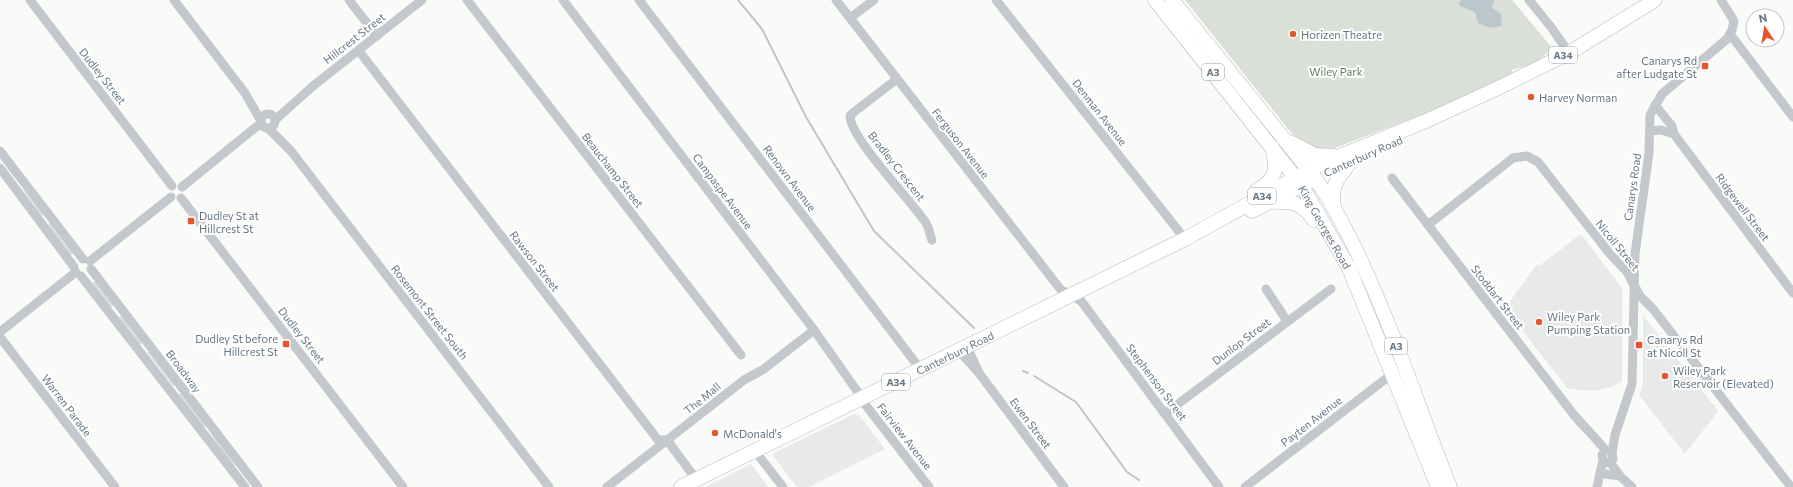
<svg xmlns="http://www.w3.org/2000/svg" width="1793" height="487" font-family="Commissioner,sans-serif">
<rect width="100%" height="100%" fill="#fafaf8"/>
<g fill="#e8e9e9">
<path d="M1581,234l41,54v94l-8,4 -19,5 -27,-2 -63,-81 32,-44 2,2z"/>
<path d="M1643,315l75,96 -33,43 -46,-59 4,-11z"/>
<path d="M854,414l5,1 26,34 -76,38h-12l-24,-31 1,-3z"/>
<path d="M751,464l17,23h-63z"/>
</g>
<g fill="#dadfd7">
<path d="M1185,0h327l41,49c-6,3 -8,6 -13,10 -8,7 -19,7 -28,11l-1,5 -53,25 -1,-1 -23,11 -107,41 -18,-2 -12,-9z"/>
<path d="M21,187l23,27 -3,2z"/>
<path d="M50,223l25,29 -5,4 -22,-30z"/>
<path d="M96,280l18,25 -2,2 -3,-1 -18,-22z"/>
<path d="M122,315l21,27 -3,3 -22,-27z"/>
<path d="M147,352h3l24,32 -1,2z"/>
<path d="M181,393l25,32 -1,2 -2,1 -24,-33z"/>
<path d="M211,435h3l21,30 -2,1z"/>
</g>
<path fill="#bbc7cb" d="M1461,0h33l-2,8 9,6 1,11c-8,5 -16,2 -24,-2l-3,-11 -15,-6 -1,-3z"/>
<g fill="none" stroke-linecap="round" stroke-linejoin="round">
<g stroke="#bbc7cb" stroke-width="2">
<path d="M738,0l24,29 44,88 68,114 100,97"/>
<path d="M1023,371l5,2"/>
<path d="M1034,376l42,26 51,70 12,8"/>
</g>
<g stroke="#b4b9bd" stroke-width="15">
<g id="highway">
<path id="s1" d="M1155,0l147,186 47,82 89,219"/>
<path d="M1172,0l137,170c18,23 32,50 45,76 38,78 64,161 96,241"/>
<path d="M1292,143l23,12 19,1"/>
<path d="M1257,190c21,-11 20,-22 15,-43"/>
<path d="M1274,202c19,-1 29,2 40,18"/>
<path d="M1334,207c-4,-27 6,-28 18,-48"/>
<path d="M1252,211l58,-30"/>
<path id="s2" d="M681,487l504,-248 138,-76 103,-42 70,-32 73,-36 86,-53"/>
</g>
</g>
<g stroke="#c3c8cc" stroke-width="9">
<path d="M30,0l142,186"/>
<path d="M174,0l71,93 16,28"/>
<path d="M349,0l28,36"/>
<path d="M467,0l274,355"/>
<path d="M563,0l251,330 48,68"/>
<path d="M639,0l282,370"/>
<path d="M836,0l225,290 11,5 10,7 137,185"/>
<path d="M996,0l189,239"/>
<path d="M1529,0l22,27 18,26"/>
<path d="M850,18l24,-18"/>
<path d="M1730,34l63,83"/>
<path d="M359,51l296,385 3,4h9l29,39"/>
<path d="M897,79l-43,33 -4,4c0,22 61,84 76,107 3,5 4,12 6,17"/>
<path d="M1655,105l17,21 2,8 119,159"/>
<circle cx="268" cy="121" r="7"/>
<path d="M275,120l38,-34 109,-86"/>
<path d="M268,128l23,23 258,336"/>
<path d="M1651,131l10,-1 13,4"/>
<path d="M0,151l83,108"/>
<path d="M0,168l74,99"/>
<path d="M1392,178l182,237c10,12 22,23 32,36"/>
<path d="M182,187l79,-64"/>
<path d="M181,198l222,289"/>
<path d="M1428,225l85,-67 14,-2 11,6 72,92 17,18 13,24 13,13 138,178"/>
<path d="M90,261l81,-64"/>
<path d="M91,269l167,218"/>
<path d="M81,276l164,211"/>
<path d="M1266,289l21,32"/>
<path d="M0,332l76,-60"/>
<path d="M0,337l115,150"/>
<path d="M967,347l12,26 85,114"/>
<path d="M959,351l19,21"/>
<path d="M861,399l68,88"/>
<path d="M1166,413l165,-124"/>
<path d="M755,451l28,36"/>
<path d="M1603,460l5,3 5,-4 -1,-6 3,-18 17,-51 3,-130 14,-101 1,-38 12,-21 65,-55 5,-9 2,-9 -13,-21"/>
<path d="M1610,462l10,14 12,11"/>
<path d="M1605,474l15,2"/>
<path d="M607,487l137,-107 20,-11 50,-39"/>
<path d="M1245,487l147,-113"/>
<path d="M1597,487l6,-27 -1,-5"/>
</g>
<use href="#highway" stroke="#fff" stroke-width="14"/>
</g>
<g fill="#e4572e" stroke="#fff" stroke-width="1.5">
<circle cx="1293" cy="34" r="4"/>
<rect x="1701" y="62" width="8" height="8" rx="2"/>
<circle cx="1531" cy="97" r="4"/>
<rect x="187" y="217" width="8" height="8" rx="2"/>
<circle cx="1539" cy="322" r="4"/>
<rect x="282" y="340" width="8" height="8" rx="2"/>
<rect x="1635" y="341" width="8" height="8" rx="2"/>
<circle cx="1665" cy="376" r="4"/>
<circle cx="715" cy="433" r="4"/>
</g>
<g text-anchor="middle" dominant-baseline="central" stroke-width="4" stroke-linejoin="round" paint-order="stroke">
<g fill="#fff" stroke="#939fa8" stroke-width="1">
<rect x="1549" y="47" width="28" height="16" rx="3"/>
<rect x="1202" y="64" width="22" height="16" rx="3"/>
<rect x="1248" y="188" width="28" height="16" rx="3"/>
<rect x="1385" y="338" width="22" height="16" rx="3"/>
<rect x="882" y="374" width="28" height="16" rx="3"/>
</g>
<g font-size="10" font-weight="bold" fill="#657683">
<text x="1563" y="55">A34</text>
<text x="1213" y="72">A3</text>
<text x="1262" y="196">A34</text>
<text x="1396" y="346">A3</text>
<text x="896" y="382">A34</text>
</g>
<g font-size="11" fill="#657683" stroke="#fff" text-anchor="start">
<text x="1301" y="34">Horizen Theatre</text>
<text x="1697" y="60" text-anchor="end">Canarys Rd<tspan x="1697" dy="13">after Ludgate St</tspan></text>
<text x="1539" y="97">Harvey Norman</text>
<text x="199" y="215">Dudley St at<tspan x="199" dy="13">Hillcrest St</tspan></text>
<text x="1547" y="316">Wiley Park<tspan x="1547" dy="13">Pumping Station</tspan></text>
<text x="278" y="338" text-anchor="end">Dudley St before<tspan x="278" dy="13">Hillcrest St</tspan></text>
<text x="1647" y="339">Canarys Rd<tspan x="1647" dy="13">at Nicoll St</tspan></text>
<text x="1673" y="370">Wiley Park<tspan x="1673" dy="13">Reservoir (Elevated)</tspan></text>
<text x="723" y="433">McDonald's</text>
</g>
<g font-size="11" fill="#657683" stroke="#fff">
<text transform="translate(354 38) rotate(-38)">Hillcrest Street</text>
<text transform="translate(103 76) rotate(52)">Dudley Street</text>
<text transform="translate(1100 112) rotate(52)">Denman Avenue</text>
<text transform="translate(961 143) rotate(52)">Ferguson Avenue</text>
<text transform="translate(1363 156) rotate(-24)">Canterbury Road</text>
<text transform="translate(897 166) rotate(52)">Bradley Crescent</text>
<text transform="translate(613 170) rotate(52)">Beauchamp Street</text>
<text transform="translate(790 178) rotate(53)">Renown Avenue</text>
<text transform="translate(1632 187) rotate(-82)">Canarys Road</text>
<text transform="translate(723 191) rotate(53)">Campaspe Avenue</text>
<text transform="translate(1743 207) rotate(53)">Ridgewell Street</text>
<text stroke="none"><textPath href="#s1" startOffset="284">King Georges Road</textPath></text>
<text transform="translate(1618 245) rotate(51)">Nicoll Street</text>
<text transform="translate(535 261) rotate(52)">Rawson Street</text>
<text transform="translate(1498 297) rotate(52)">Stoddart Street</text>
<text transform="translate(430 312) rotate(52)">Rosemont Street South</text>
<text transform="translate(302 335) rotate(52)">Dudley Street</text>
<text transform="translate(1241 341) rotate(-37)">Dunlop Street</text>
<text stroke="none"><textPath href="#s2" startOffset="305">Canterbury Road</textPath></text>
<text transform="translate(184 371) rotate(53)">Broadway</text>
<text transform="translate(1157 382) rotate(53)">Stephenson Street</text>
<text transform="translate(702 398) rotate(-39)">The Mall</text>
<text transform="translate(67 405) rotate(53)">Warren Parade</text>
<text transform="translate(1311 421) rotate(-38)">Payten Avenue</text>
<text transform="translate(1031 423) rotate(53)">Ewen Street</text>
<text transform="translate(905 436) rotate(52)">Fairview Avenue</text>
</g>
<g font-size="11" fill="#687a64" stroke="#fff">
<text x="1336" y="71">Wiley Park</text>
</g>
</g>
<g transform="translate(1765 28) rotate(348)"><circle r="19" fill="#ffffff" stroke="#c1c8cd"/>
<path d="M0-3L7 15L0 10L-7 15Z" fill="#e4572e"/>
<text y="-6" font-size="11" font-weight="bold" text-anchor="middle" fill="#657683">N</text>
</g>
</svg>
